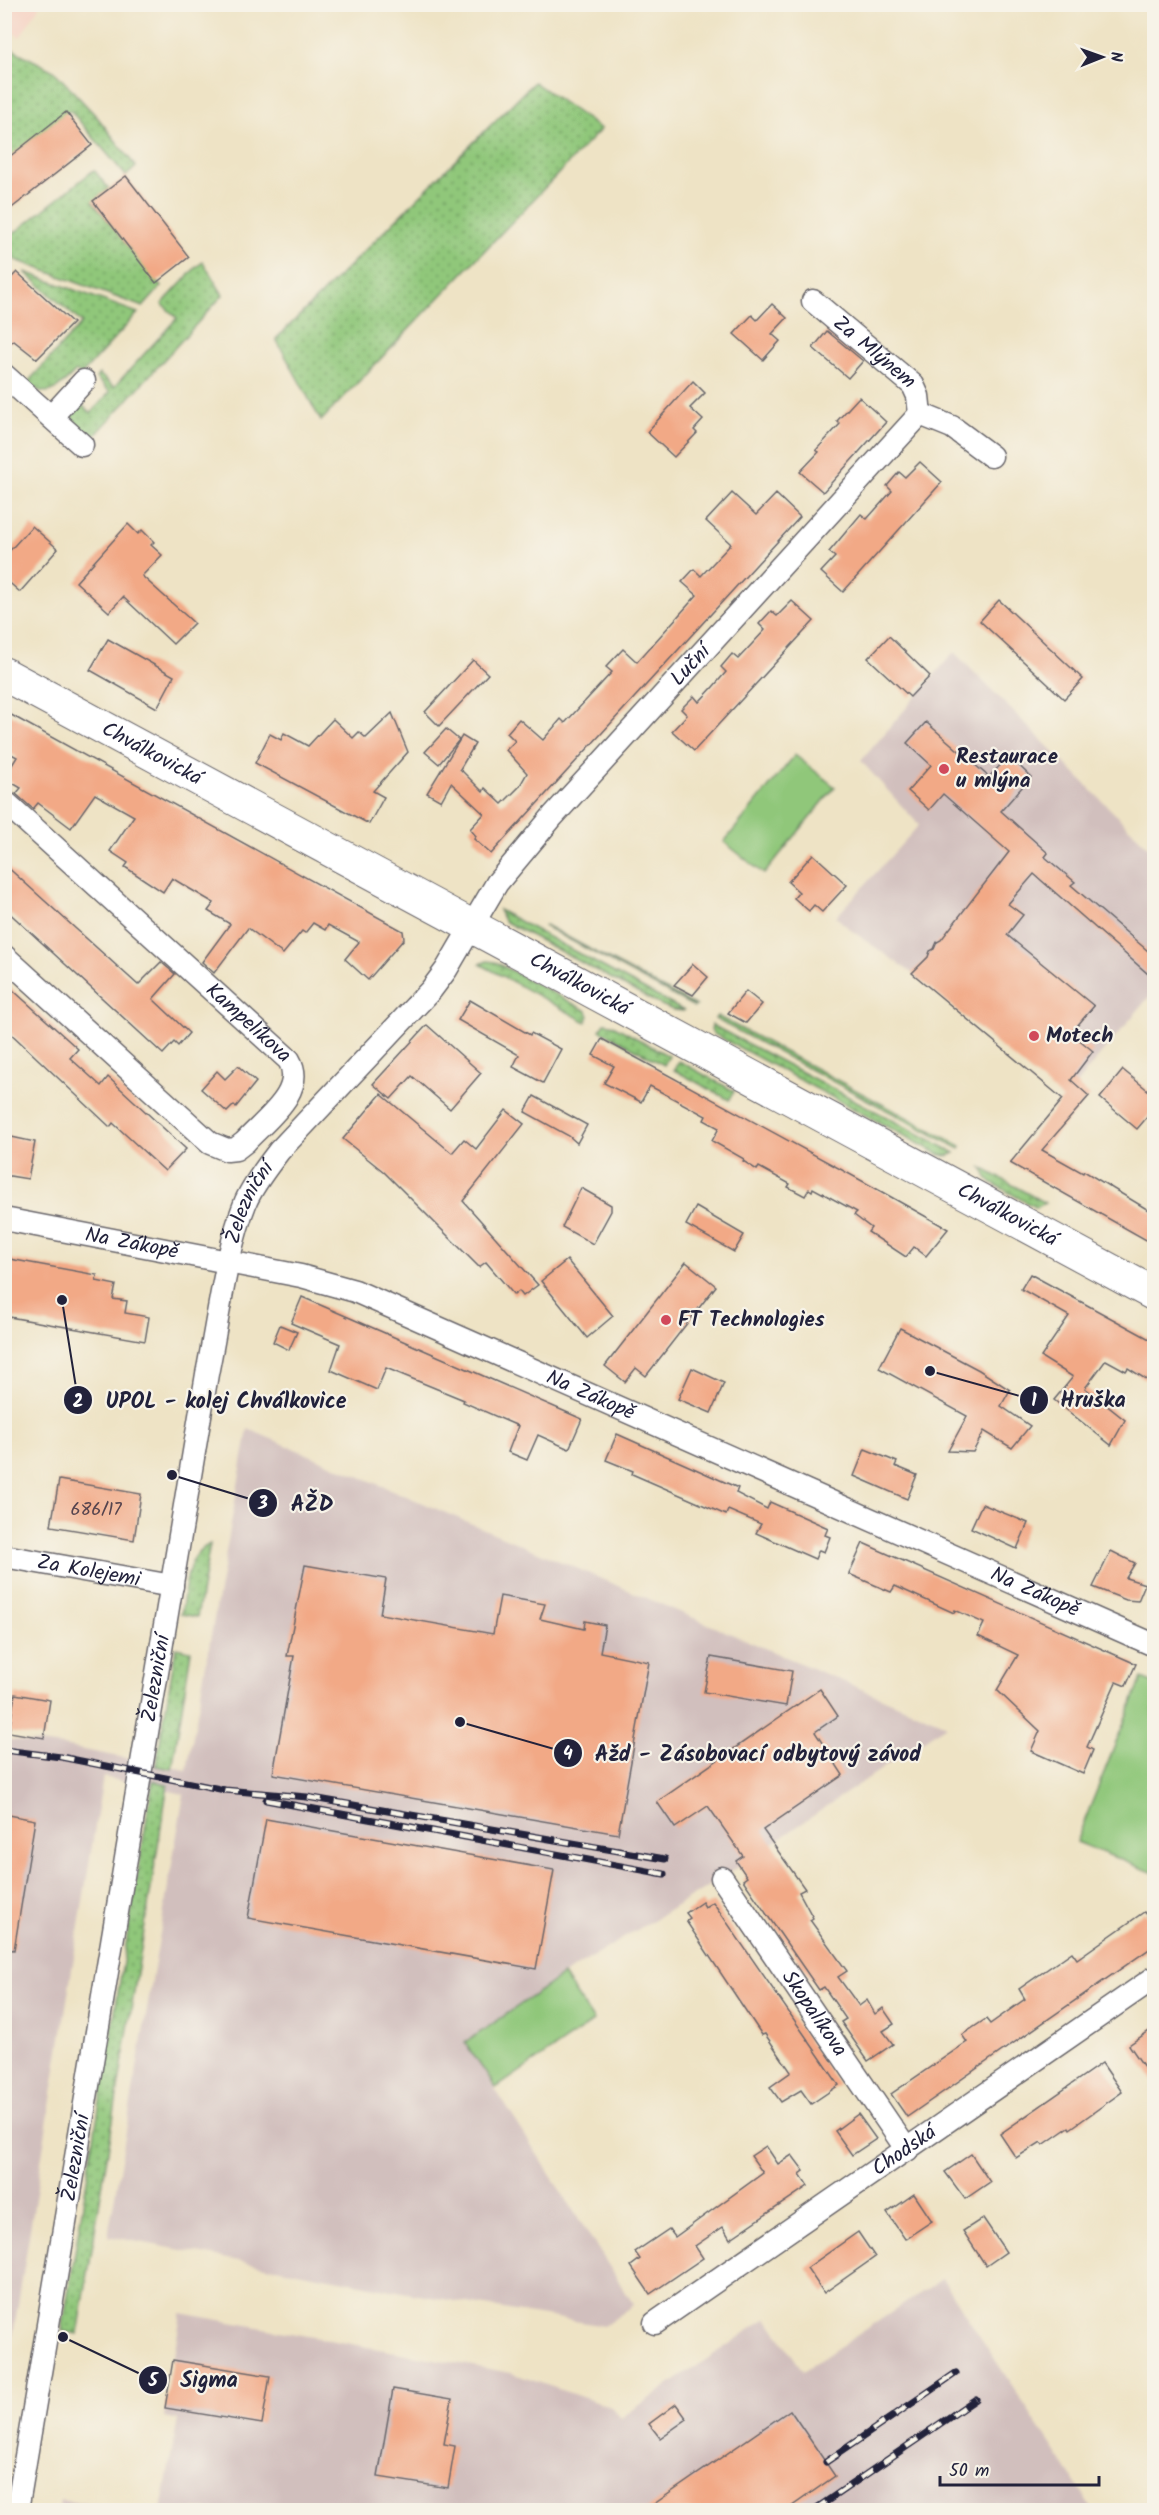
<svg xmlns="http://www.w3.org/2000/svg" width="1159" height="2515" font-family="Kalam,sans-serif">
<defs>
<pattern id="green-dots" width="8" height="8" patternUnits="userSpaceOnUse" patternTransform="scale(1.5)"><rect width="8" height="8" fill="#90c77a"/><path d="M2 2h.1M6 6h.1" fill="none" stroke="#75a165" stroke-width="1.8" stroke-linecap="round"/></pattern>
</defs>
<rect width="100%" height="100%" fill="#f7f3e8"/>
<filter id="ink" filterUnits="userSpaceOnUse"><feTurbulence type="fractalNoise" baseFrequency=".0167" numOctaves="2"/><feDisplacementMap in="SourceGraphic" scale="12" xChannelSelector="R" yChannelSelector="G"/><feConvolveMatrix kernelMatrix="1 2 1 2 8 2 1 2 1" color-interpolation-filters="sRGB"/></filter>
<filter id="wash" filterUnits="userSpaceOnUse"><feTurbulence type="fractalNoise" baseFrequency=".008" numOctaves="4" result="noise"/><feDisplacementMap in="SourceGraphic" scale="24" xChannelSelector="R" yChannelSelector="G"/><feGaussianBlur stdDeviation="1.35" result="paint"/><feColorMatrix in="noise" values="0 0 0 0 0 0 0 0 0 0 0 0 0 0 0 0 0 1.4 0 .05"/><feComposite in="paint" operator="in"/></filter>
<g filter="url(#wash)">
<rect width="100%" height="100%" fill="#eee3c5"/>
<path fill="#f6d2c3" d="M5,4l35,1 -20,32 -15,-9z"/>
<g fill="#d1bfbd">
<path d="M954,652l200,201v138l-89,106 -153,-124 -60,-42 -16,-14 83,-92 -58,-64z"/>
<path d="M248,1429l698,296 -224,153 -159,97 -98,67 169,263 -30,21 -191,-32 -305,-58 76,-442 -81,-17 -98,608v-646l58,7 124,24z"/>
<path d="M942,2279l152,231h-933l17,-90 -14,-3 17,-104 330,60 100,34 10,11 146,-100 36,53z"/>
<path d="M60,2500l71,10h-73z"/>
</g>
<g fill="url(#green-dots)" stroke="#59745a" stroke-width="1.5">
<path d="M6,46l48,25 44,47 38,49 -10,9 -56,-66 -65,51z"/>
<path d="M534,82l67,47 -280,292 -45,-82z"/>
<path d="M94,170l15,19 -16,13 68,85 -18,20 -138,-51 -1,-15z"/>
<path d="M203,262l20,33 -133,146 -18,-20v-15l4,-6 15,13 19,-21 -14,-14 3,-4 15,13 63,-69 -15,-14 34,-37z"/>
<path d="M25,272l113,41 -57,62 -5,-4c-16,16 -28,31 -49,12l55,-60z"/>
<path d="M499,910l185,101 -11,-1 -14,-6 -144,-77 -11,-6z"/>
<path d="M545,925l151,81 -2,1 -150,-81z"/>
<path d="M487,961l8,1 92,49 2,5 -3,6 -106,-58z"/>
<path d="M717,1016l244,130 -1,3 -245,-130z"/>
<path d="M605,1023l6,1 58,32 -5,9 -64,-35z"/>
<path d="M712,1025l243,128 -7,3 -8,-1 -226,-121 -3,-4z"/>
<path d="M679,1061l55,30 -5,9 -55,-30z"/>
<path d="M982,1168l63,35 -9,5 -47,-27z"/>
<path d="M210,1544l-13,73 -16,-3c5,-24 3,-58 29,-70z"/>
<path d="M176,1648l15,3 -19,118 -16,-3z"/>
<path d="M153,1781l15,3 -90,550 -16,-3z"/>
</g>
<g fill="#90c77a" stroke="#59745a" stroke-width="1.5">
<path d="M795,755l40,32 -71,87 -40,-32z"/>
<path d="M1142,1678l12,5v190l-78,-31z"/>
<path d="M563,1975l31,46 -98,67 -31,-45z"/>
</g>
<g id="blocks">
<g fill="#f2a986">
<path d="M66,112l26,33 -88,69v-53z"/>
<path d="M126,176l63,81 -33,26 -63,-82z"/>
<path d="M17,272l56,51 -36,36 -23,-18 -10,3v-59z"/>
<path d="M772,304l15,14 -15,16 8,7 -17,19 -29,-26 18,-19 5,5z"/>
<path d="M827,331l36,30 -15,17 -35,-30z"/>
<path d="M693,381l12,12 -15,15 13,12 -9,10 3,3 -23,24 -27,-25z"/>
<path d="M859,397l27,25 -63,70 -23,-20 19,-20 -3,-2 24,-26 -3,-3z"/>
<path d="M920,462l22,20 -99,110 -22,-20 14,-15 -6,-5 32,-38 6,5 25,-28 -5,-5 12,-14 6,5z"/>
<path d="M732,493l24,22 20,-21 24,23 -309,337 -17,-15 2,-3 -6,-7 14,-15 -33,-31 -10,18 -14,-8 35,-57 13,8 -15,25 23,23 2,-4 17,16 17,-17 8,-14 -21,-23 9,-9 -8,-8 12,-14 24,21 18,-21 4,4 47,-51 -6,-5 17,-18 14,13 60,-67 -15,-13 12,-13 7,7 30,-32 -25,-23z"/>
<path d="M128,524l10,10 4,-4 12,12 -3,3 11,10 -20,21 52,47 -21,21 -50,-47 -14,15 -33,-30z"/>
<path d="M32,526l26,23 -38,43 -16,-14v-21z"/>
<path d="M999,600l84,79 -19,20 -84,-78z"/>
<path d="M792,601l22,20 -120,130 -22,-20 15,-16 -6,-6 13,-13 5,6 14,-15 13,-15 -5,-5 11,-13 6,5 14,-15 13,-14 -6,-6 12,-13 6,5z"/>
<path d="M889,636l41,40 -20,21 -42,-39z"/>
<path d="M108,639l66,37 -17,32 -67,-38z"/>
<path d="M473,660l15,14 -49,52 -14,-14z"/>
<path d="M4,711l399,220 1,8 -36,41 -23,-21 14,-17 -31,-17 -3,5 -12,-7 -8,10 -3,-2 -19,23 -35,-26 -34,45 -12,-11 28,-38 -22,-13 6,-8 -24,-14 -18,-11 -9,14 -38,-25 3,-4 -18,-12 24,-35 -39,-22 -24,34 -33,-25 -5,6 -17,-15 5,-6 -17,-10 13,-21 -13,-7z"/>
<path d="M392,713l16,39 -35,39 11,6 -15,27 -114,-61 15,-29 11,6 3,-7 24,13 25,-27 20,19 6,-6 7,6z"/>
<path d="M926,722l63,55 20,-21 22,21 -30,34 47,42 -3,4 30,25 -4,3 84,72v23l-121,-106 -26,30 15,11 -16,20 87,71 -23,27 22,18 -22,29 18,16 -47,54 41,23 1,-2 71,43v31l-145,-82 53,-64 -151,-126 16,-16 2,-6 4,-2 3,-7 4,-2 68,-88 -66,-58 -14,16 -21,-19 23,-26 -24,-22z"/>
<path d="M446,729l13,11 -20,24 -14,-12z"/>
<path d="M813,854l34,31 -25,27 -8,-7 -5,6 -15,-13 5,-6 -11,-10z"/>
<path d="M4,864l134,121 23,-23 14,12 -22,25 36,34 -11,13 -4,-4 -11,12 -159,-146z"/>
<path d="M693,964l15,13 -15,18 -19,-10z"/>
<path d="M4,982l74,67 -8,9 31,28 7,-9 78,72 -21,22 -52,-48 -3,4 -106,-100z"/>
<path d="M746,991l16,13 -16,19 -18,-10z"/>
<path d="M470,1000l60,35 1,-2 30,16 -18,34 -30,-16 6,-12 -61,-35z"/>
<path d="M427,1025l54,48 -31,36 -38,-33 -21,23 -18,-15z"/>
<path d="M602,1039l273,149 73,41 -22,27 -12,-9 -8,10 -38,-25 3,-4 -17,-13 3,-3 -44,-24 -1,3 -3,-2 -4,7 -17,-9 2,-3 -31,-17 -2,3 -14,-9 1,-2 -32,-18 7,-13 -15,-8 2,-4 -56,-30 -9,16 -37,-19 10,-17 -21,-11z"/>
<path d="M238,1066l18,16 -20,25 -2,-2 -7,7 -26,-23 16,-18 8,8z"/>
<path d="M1123,1070l32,26v12l-18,21 -37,-31z"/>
<path d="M381,1094l71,59 12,-14 12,10 30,-39 18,14 -61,77 75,84 -15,11 -4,-5 -5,4 -28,-33 -7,5 -95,-95 -41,-33z"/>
<path d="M534,1096l53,29 -10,18 -8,-7 -44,-24z"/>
<path d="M7,1136l28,6 -7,37 -24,-4z"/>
<path d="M581,1188l30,17v6l-18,33 -31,-17z"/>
<path d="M696,1207l48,28 -10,17 -48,-27z"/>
<path d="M4,1258l93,17 -1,6 20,4 -3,14 14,2 -2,12 24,4 -4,24 -141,-25z"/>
<path d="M567,1260l46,56 -26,22 -46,-57z"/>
<path d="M686,1262l30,24 -70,90 -10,-8 -11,14 -20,-16z"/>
<path d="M1030,1274l125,68v25l-8,13 -19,-12 -2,3 -20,-11 -21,28 40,32 -14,25 -57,-45 19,-23 -32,-20 28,-41 -48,-27z"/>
<path d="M302,1297l280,122 -13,30 -31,-14 -11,25 -19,-8 10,-26 -55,-24 1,-2 -78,-32 -9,22 -46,-20 9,-26 -49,-21z"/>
<path d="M280,1325l17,7 -8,18 -16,-8z"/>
<path d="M900,1328l79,42 31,20 -9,16 29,20 -18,22 -28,-17 -11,21 -25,-1 19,-35 -88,-48z"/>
<path d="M692,1368l32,15 -13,30 -33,-14z"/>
<path d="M617,1434l121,54 -2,5 31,16 3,-7 58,26 -3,7 5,2 -6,15 -5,-2 -4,9 -59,-26 5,-9 -33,-14 -2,5 -94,-41 1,-3 -27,-11z"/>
<path d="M865,1449l32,13 -2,4 22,9 -10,24 -53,-23z"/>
<path d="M59,1480l82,14 -7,46 -83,-14z"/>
<path d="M982,1504l46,19 -11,26 -46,-21z"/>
<path d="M863,1543l273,121 -10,22 -10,-4 -29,65 6,3 -10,24 -52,-23 9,-20 -43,-41 21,-35 -40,-19 6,-13 -29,-13 -1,3 -59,-27 -4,6 -42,-18z"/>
<path d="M1111,1551l24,12 -9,15 19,6 -7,17 -12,-1 -33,-13z"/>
<path d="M305,1565l81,14 -6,35 113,20 7,-38 45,8 -5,15 44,10 1,-8 20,4 -5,27 49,10 -31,172 -345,-60 21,-118h-7z"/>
<path d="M711,1657l81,14 -6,35 -82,-14z"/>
<path d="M820,1689l18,27 -23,16 28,43 -80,55 42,59 -6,3 14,26 -3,2 37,51 -9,6 21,29 8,-6 8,14 8,-6 11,16 -11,7 10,13 -25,17 -27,-39 5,-3 -22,-32 -5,3 -76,-110 4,-3 -11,-16 7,-5 -35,-50 -33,22 -18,-26z"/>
<path d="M15,1694l35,6 -6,38 -35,-6z"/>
<path d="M4,1814l31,6 -21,130 -10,-1z"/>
<path d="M266,1819l288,51 -18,99 -288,-51z"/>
<path d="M702,1902l3,5 8,-5 126,183 -28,19 -10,-14 -20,12 -11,-15 21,-15 -26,-38 -3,1 -76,-114 4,-3 -4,-5z"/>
<path d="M1155,1911v34l-248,172 -16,-23 76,-52 -5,-7 24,-16 4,5 35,-25 -6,-10 53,-37 5,7 67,-47 3,4z"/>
<path d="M1155,2027v56l-26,-38z"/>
<path d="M1102,2063l20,29 -52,37 -1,-2 -26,18 -2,-3 -25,16 -16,-24z"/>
<path d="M858,2114l18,25 -24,16 -17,-24z"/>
<path d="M766,2146l12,18 14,-9 12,16 -4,3 8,12 -78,53 -7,-12 -28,19 8,12 -53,36 -19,-28 9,-7 -5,-7 34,-23 6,8 88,-64 -12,-17z"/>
<path d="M971,2154l19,28 -25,17 -20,-27z"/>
<path d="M914,2194l18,27 -27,18 -18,-26z"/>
<path d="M983,2218l23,34 -20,14 -23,-35z"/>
<path d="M858,2232l17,25 -51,36 -17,-25z"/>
<path d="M173,2360l97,16 -8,48 -97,-16z"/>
<path d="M393,2389l59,10 -8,45 11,2 -7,42 -70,-11z"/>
<path d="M676,2404l11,15 -27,19 -11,-14z"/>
<path d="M790,2410l45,66 -50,35h-141z"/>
</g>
</g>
</g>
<g filter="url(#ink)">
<use href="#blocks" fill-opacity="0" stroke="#69666b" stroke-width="1.5"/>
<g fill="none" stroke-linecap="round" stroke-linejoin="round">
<g stroke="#69666b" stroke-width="25">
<g id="street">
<path id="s1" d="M813,301l100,84 5,11 2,18"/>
<path d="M4,375l78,70"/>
<path d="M920,414l32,13 39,29"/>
<path d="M51,417l33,-36"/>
<path id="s2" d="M4,801l285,259c18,31 -24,60 -44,82l-9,7 -9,1 -17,-7 -206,-187"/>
<path id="s3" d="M4,1219l297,57 54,15 799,354"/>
<path id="s4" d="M4,1556l168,30"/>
<path id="s5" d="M722,1878l185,272"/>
<path id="s6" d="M655,2323l499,-345"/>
<path id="s7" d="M17,2510l190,-1136c11,-53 19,-124 39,-173 8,-18 21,-34 33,-50l152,-161 15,-20 51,-87 56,-67 367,-402"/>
</g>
</g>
<g stroke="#69666b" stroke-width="35">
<g id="primary">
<path id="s8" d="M4,674l1150,620"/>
</g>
</g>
<use href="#street" stroke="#fff" stroke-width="22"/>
<use href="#primary" stroke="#fff" stroke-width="33"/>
<g stroke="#22223b" stroke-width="7">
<g id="rail">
<path d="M4,1750l57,7 164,33 82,7 358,62"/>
<path d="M266,1800l398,74"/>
<path d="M826,2462l130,-89"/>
<path d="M814,2510l162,-111"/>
</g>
</g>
<use href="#rail" stroke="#f7f3e8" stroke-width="4.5" stroke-dasharray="14" stroke-linecap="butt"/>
</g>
</g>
<g fill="#d1495b" stroke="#f7f3e8" stroke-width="2">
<circle cx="944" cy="769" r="6"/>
<circle cx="1034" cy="1036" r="6"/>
<circle cx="666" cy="1320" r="6"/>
</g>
<g text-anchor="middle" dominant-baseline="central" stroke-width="4.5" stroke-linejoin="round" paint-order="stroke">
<g font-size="18" fill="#56444e">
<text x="96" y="1510">686/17</text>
</g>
<g font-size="21" fill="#22223b" stroke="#f7f3e8">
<text stroke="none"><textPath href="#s1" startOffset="80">Za Mlýnem</textPath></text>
<text stroke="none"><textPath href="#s7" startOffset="2028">Luční</textPath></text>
<text stroke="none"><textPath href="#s8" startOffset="168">Chválkovická</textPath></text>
<text stroke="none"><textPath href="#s8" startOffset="654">Chválkovická</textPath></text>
<text stroke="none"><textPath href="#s2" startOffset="330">Kampelíkova</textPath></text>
<text stroke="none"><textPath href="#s7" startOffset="1329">Železniční</textPath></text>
<text stroke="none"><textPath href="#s8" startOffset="1140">Chválkovická</textPath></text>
<text stroke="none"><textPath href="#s3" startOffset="130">Na Zákopě</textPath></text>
<text stroke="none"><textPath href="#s3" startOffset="616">Na Zákopě</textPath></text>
<text stroke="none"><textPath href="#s4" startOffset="86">Za Kolejemi</textPath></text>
<text stroke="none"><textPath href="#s3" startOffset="1102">Na Zákopě</textPath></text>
<text stroke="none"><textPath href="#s7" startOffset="843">Železniční</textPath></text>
<text stroke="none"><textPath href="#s5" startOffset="164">Skopalíkova</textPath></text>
<text stroke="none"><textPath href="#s6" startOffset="303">Chodská</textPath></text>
<text stroke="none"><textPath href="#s7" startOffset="357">Železniční</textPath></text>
</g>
<g font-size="21" font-weight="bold" fill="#22223b" stroke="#f7f3e8" text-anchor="start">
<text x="956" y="757">Restaurace<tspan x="956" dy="24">u mlýna</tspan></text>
<text x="1046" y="1036">Motech</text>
<text x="678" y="1320">FT Technologies</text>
</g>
</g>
<path fill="none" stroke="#22223b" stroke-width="2" d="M930 1371L1034 1400M62 1300L78 1400M172 1475L263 1503M460 1722L568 1753M63 2337L153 2380"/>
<g fill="#22223b" stroke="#f7f3e8" stroke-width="2">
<circle cx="930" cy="1371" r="6"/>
<circle cx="62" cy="1300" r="6"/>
<circle cx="172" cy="1475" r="6"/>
<circle cx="460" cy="1722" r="6"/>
<circle cx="63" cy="2337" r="6"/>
<circle cx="1034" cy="1400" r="15"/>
<circle cx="78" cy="1400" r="15"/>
<circle cx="263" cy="1503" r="15"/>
<circle cx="568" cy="1753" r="15"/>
<circle cx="153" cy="2380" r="15"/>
</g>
<g font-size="18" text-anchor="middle" font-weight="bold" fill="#fff">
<text x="1034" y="1406">1</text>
<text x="78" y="1407">2</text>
<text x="263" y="1509">3</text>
<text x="568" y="1759">4</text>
<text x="153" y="2386">5</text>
</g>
<g font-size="22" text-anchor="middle" font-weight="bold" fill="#22223b" stroke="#f7f3e8" stroke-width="4.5" stroke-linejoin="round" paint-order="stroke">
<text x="1093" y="1407">Hruška</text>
<text x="226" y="1408">UPOL - kolej Chválkovice</text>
<text x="312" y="1511">AŽD</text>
<text x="758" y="1761">Ažd - Zásobovací odbytový závod</text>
<text x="209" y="2387">Sigma</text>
</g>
<rect width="1159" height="2515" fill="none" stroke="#f7f3e8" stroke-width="24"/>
<g transform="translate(1102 57) rotate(89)" stroke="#f7f3e8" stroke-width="4.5" paint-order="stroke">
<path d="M0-4.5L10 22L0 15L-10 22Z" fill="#22223b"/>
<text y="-9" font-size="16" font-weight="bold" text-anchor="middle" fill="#22223b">N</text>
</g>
<path d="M940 2476v9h159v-9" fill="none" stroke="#22223b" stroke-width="3"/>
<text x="949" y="2476" font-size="18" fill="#22223b" stroke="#f7f3e8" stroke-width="4.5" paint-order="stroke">50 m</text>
</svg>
